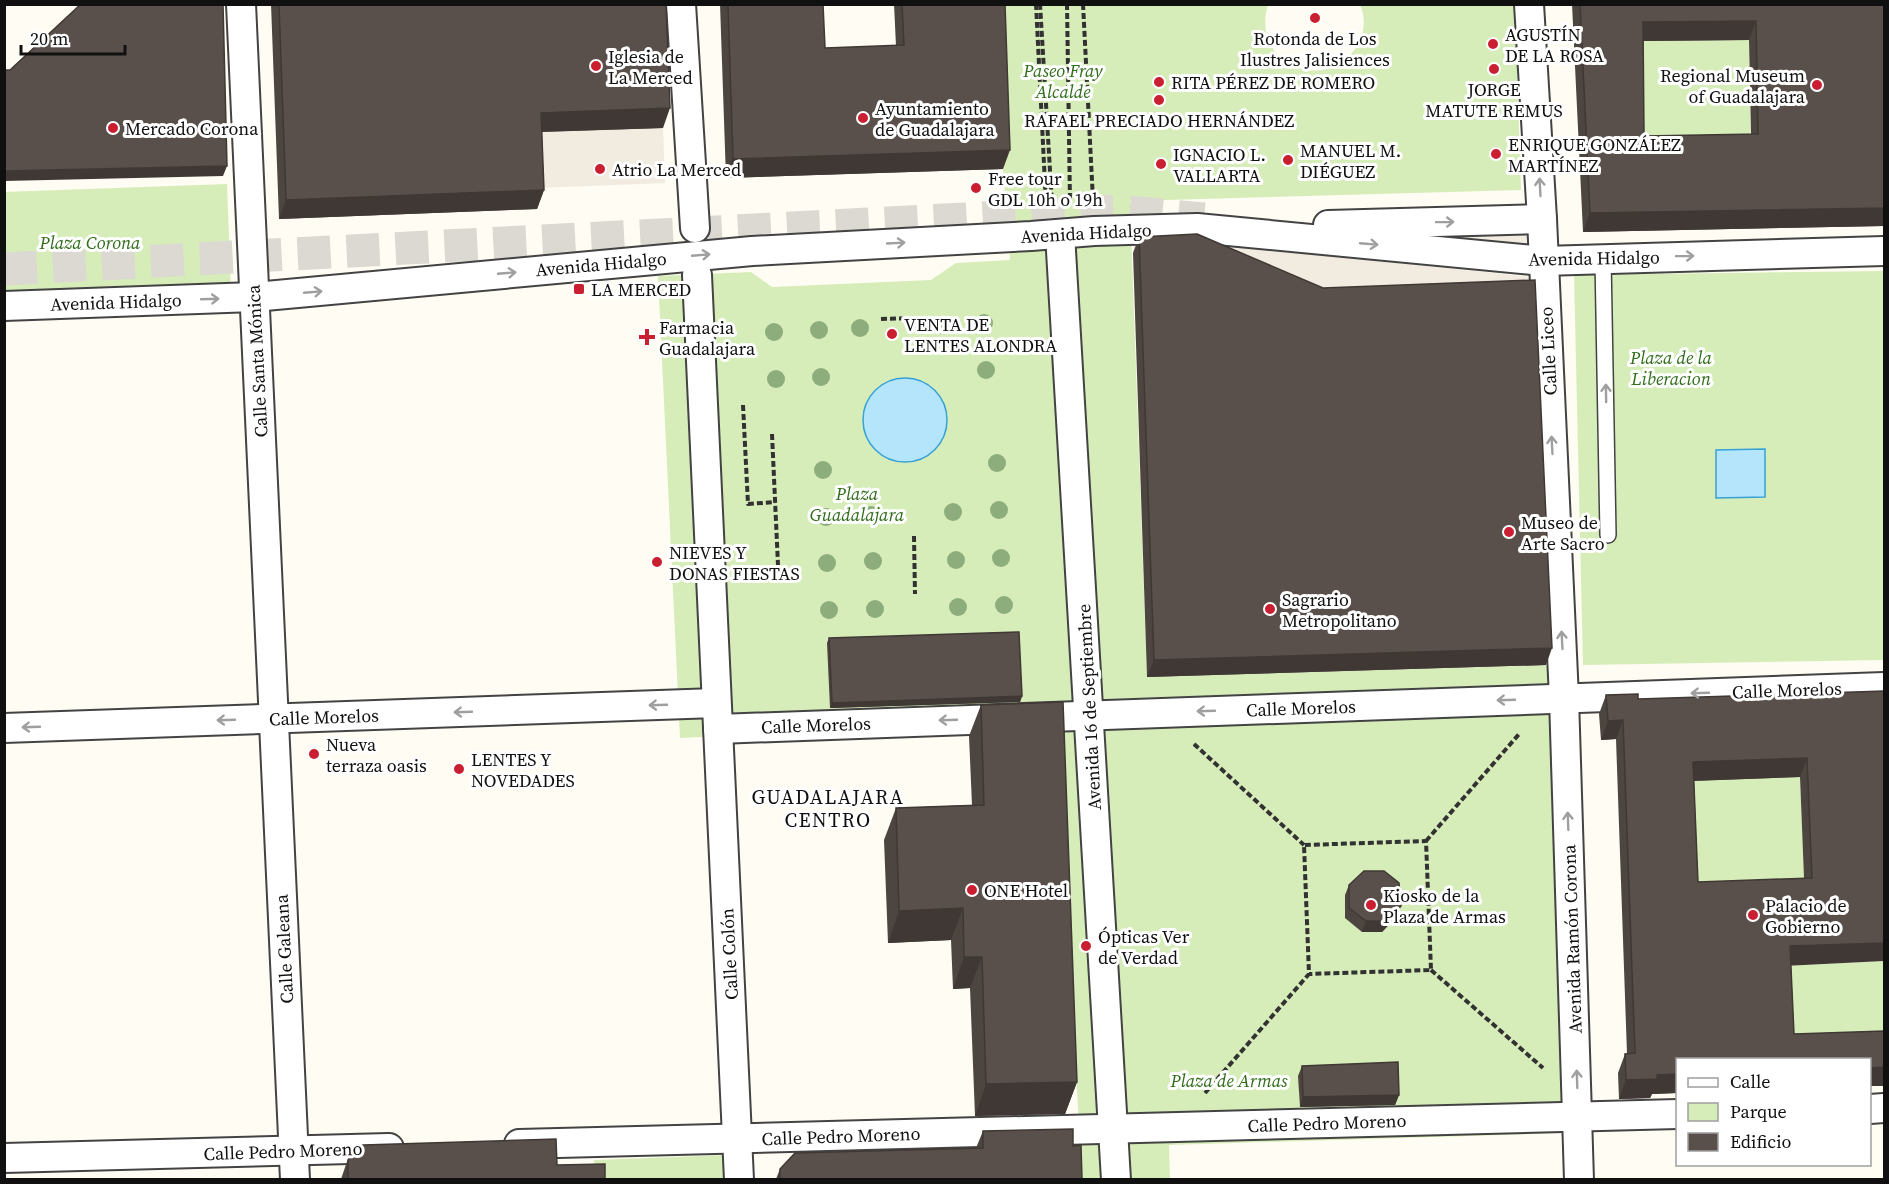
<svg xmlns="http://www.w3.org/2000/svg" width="1889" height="1184" font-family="'Source Serif 4',serif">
<rect width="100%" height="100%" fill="#fffcf3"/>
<g fill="#d7edb9">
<path d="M997,5h271c-19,61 65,93 92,35 5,-11 5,-24 0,-35h155l6,185 -391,11 17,476 402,-12 14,468 -394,12 1,34h-88l-26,-459 -376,18 -22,-462 93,-4 21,15 159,-7 25,-17 54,-3 -7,-91z"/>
<path d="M1749,40l2,113 -114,2 -1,-114z"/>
<path d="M227,184l4,106 -226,8 -1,-106z"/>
<path d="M1884,271v389l-301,5 -9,-390z"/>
<path d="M1800,777l5,120 -114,4 -5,-120z"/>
<path d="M1884,961v89l-97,3 -3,-87z"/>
<path d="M727,1155l1,24h-133l-1,-19z"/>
</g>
<g fill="#f1ebe0">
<path d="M663,128l2,55 -129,5 -2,-56z"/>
<path d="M1527,229l1,20 -211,-19z"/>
<path d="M1200,242l331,35 1,19 -215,9 -184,-52v-8z"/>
</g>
<g fill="#b4e5fa" stroke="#36a1d6" stroke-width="1.5">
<circle cx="905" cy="420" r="42"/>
<path d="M1765,449v48l-49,1v-48z"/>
</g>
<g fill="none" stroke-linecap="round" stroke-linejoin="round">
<path stroke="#dbd9d1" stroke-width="33" stroke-dasharray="33 16" stroke-linecap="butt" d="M4,269l1114,-58 86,8"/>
<g stroke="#434343" stroke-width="18">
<path id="lane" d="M1603,259l5,276"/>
</g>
<g stroke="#434343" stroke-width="32">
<g id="street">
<path d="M241,4l54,1176"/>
<path d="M681,4l14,224"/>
<path d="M1529,4l13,215 22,479 15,482"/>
<path d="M1328,225l214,-6"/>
<path d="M1060,234l56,946"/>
<path d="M697,275l42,905"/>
<path d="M4,306l250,-9 498,-46 279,-15 63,-5 103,-3 346,33 341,-10"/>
<path d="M4,728l712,-25"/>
<path d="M718,729l1166,-42"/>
<path d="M1870,1109l14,-1"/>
<path d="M519,1144l1159,-30"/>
<path d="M4,1158l385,-10"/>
</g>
</g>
<g stroke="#323232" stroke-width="4" stroke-dasharray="6 3" stroke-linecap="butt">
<path d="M1036,4l10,200"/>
<path d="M1040,4l12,200"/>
<path d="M1067,4l3,198"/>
<path d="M1083,4l10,196"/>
<path d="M881,319l31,-1v12"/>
<path d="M743,405l5,99 27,-2"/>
<path d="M772,434l6,131"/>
<path d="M914,536l1,58"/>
<path d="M1194,744l110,101"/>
<path d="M1426,841l94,-108"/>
<path d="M1431,970l112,98"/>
<path d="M1205,1093l104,-119 -5,-129 122,-4 5,129 -122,4"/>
</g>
<use href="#lane" stroke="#fff" stroke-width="15"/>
<use href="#street" stroke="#fff" stroke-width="28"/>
</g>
<g fill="#8ead7c">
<circle cx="984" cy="323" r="9"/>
<circle cx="939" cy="325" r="9"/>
<circle cx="860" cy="328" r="9"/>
<circle cx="819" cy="330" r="9"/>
<circle cx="774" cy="332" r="9"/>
<circle cx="986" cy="370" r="9"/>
<circle cx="821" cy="377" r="9"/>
<circle cx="776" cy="379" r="9"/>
<circle cx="997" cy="463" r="9"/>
<circle cx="823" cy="470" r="9"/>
<circle cx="999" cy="510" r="9"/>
<circle cx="953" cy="512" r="9"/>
<circle cx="871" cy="515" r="9"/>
<circle cx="826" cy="517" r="9"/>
<circle cx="1001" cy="558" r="9"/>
<circle cx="956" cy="560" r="9"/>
<circle cx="873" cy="561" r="9"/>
<circle cx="827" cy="563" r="9"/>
<circle cx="1004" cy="605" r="9"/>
<circle cx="958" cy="607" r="9"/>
<circle cx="875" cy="609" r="9"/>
<circle cx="829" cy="610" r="9"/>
</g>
<g fill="#4d4540" fill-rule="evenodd">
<path d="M271,4h395l-3,124 -121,4 2,58 -7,19 -258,10z"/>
<path d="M720,4h103l2,44 71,-2 -2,-42h111l-2,165 -277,9z"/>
<path d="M1572,4h312v222l-301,6zM1749,40l2,94 -107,2 -1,-95z"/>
<path d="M1139,237l407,428 -399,12 -14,-424z"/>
<path d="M829,638l193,58 -2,6 -190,6 -3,-65z"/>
<path d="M1884,691l-93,274 3,69 90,-3v55h-15l-192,-27v34l-25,1 -2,4 -31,1 -1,-26 7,-19h2l-11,-315 -15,1 -2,-26 7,-19 32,4zM1800,777l4,101 -106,4 -4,-101z"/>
<path d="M981,705l96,377 -12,32 -90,2 -5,-128 -17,1 -2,-49 -63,3 -4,-103 12,-32 76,-3 -3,-69z"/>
<path d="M1349,885l48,31 -15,16h-20l-17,-14v-23z"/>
<path d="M1302,1066l97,29 -4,10 -95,2 -2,-31z"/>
<path d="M983,1131l90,15 9,33h-306l4,-10 196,-21z"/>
<path d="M352,1147l205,18 48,14h-264z"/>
</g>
<g fill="#3f3834">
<path d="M1756,21l-7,19 -113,1 7,-19z"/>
<path d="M670,108l-7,20 -129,4 7,-19z"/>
<path d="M1010,150l-7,19 -277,9 7,-19z"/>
<path d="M227,166l-4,10 -219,5v-10z"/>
<path d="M544,190l-7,19 -258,10 7,-19z"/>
<path d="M1884,208v18l-301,6 7,-19z"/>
<path d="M1552,648l-6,17 -399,12 7,-17z"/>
<path d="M1022,696l-2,6 -190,6 2,-5z"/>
<path d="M1623,720l-7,19 -15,1 7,-19z"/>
<path d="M1807,758l-7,19 -114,4 7,-19z"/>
<path d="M1401,906l-4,10 -15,16h-20l4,-11z"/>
<path d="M963,908l-12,32 -63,3 11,-32z"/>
<path d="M1884,943v18l-100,5 6,-20z"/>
<path d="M964,957h18l-12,31 -17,1z"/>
<path d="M1884,1067v19h-15v-18z"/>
<path d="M1677,1074v19l-25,1 -2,4 -31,1 7,-19 31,-5z"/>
<path d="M1077,1082l-12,32 -90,2 11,-32z"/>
<path d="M1399,1095l-4,10 -95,2 3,-10z"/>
</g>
<g fill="#5a504b" stroke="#3f3834" stroke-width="1.5" fill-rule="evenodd">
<path d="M81,4h142l4,162 -223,5v-101h6z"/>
<path d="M279,4h387l4,104 -129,5 3,77 -258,10z"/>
<path d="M728,4h95l2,44 79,-3 -2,-41h103l5,146 -277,9z"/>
<path d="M1580,4h304v204l-294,5zM1756,21l2,113 -114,2 -1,-114z"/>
<path d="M1197,234l126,54 212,-8 17,368 -398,12 -15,-423z"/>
<path d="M1019,632l3,64 -190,7 -3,-65z"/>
<path d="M1884,691v252l-94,3 4,88 90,-3v36l-15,1v-9h-192v15l-20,1v4l-31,1 -1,-26 10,-1 -12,-333 -15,1 -2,-26 32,-1v5zM1807,758l5,120 -114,4 -5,-120z"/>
<path d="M1063,702l14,380 -91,2 -4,-127h-18l-1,-49 -64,3 -3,-103 88,-3 -3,-100z"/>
<path d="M1364,871h20l15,12 2,23 -16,15h-19l-17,-13v-23z"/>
<path d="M1398,1062l1,33 -96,2 -1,-31z"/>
<path d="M1073,1129v17l8,-1 1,34h-302v-10l15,-16 188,-5v-17z"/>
<path d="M556,1139l1,26 48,-1v15h-257v-18l4,-14 11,-2z"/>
</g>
<defs><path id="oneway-shaft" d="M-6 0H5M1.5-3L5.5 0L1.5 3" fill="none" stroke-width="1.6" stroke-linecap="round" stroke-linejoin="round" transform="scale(1.5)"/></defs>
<g stroke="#9f9f9f">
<use href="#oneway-shaft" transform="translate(1540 187) rotate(-93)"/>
<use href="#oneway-shaft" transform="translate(1445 222) rotate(-1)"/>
<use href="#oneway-shaft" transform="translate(896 243) rotate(-3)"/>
<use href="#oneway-shaft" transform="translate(1369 244) rotate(5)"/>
<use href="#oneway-shaft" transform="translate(701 255) rotate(-5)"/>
<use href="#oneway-shaft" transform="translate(1685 256) rotate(-1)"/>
<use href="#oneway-shaft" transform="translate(507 273) rotate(-5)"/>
<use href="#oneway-shaft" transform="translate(313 292) rotate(-5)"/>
<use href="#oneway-shaft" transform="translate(210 299) rotate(-2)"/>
<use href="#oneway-shaft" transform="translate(1606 393) rotate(-91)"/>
<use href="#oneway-shaft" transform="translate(1552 445) rotate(-93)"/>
<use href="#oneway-shaft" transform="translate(1562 640) rotate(-93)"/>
<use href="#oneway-shaft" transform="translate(1700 693) rotate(178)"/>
<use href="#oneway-shaft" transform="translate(1506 700) rotate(178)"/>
<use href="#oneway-shaft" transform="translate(658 705) rotate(178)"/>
<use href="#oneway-shaft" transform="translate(1206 711) rotate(178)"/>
<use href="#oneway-shaft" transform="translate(463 712) rotate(178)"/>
<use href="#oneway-shaft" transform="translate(226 720) rotate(178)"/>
<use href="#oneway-shaft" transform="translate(948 720) rotate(178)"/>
<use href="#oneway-shaft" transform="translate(31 727) rotate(178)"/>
<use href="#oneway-shaft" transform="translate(1568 821) rotate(-92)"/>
<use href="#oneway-shaft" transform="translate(1577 1079) rotate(-92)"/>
</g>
<g fill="#ca1e31" stroke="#fff" stroke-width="2">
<circle cx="1315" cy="18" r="6"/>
<circle cx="1493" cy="44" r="6"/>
<circle cx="596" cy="66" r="6"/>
<circle cx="1494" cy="69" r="6"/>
<circle cx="1159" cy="82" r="6"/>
<circle cx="1817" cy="85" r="6"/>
<circle cx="1159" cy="100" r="6"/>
<circle cx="863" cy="118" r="6"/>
<circle cx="113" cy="128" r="6"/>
<circle cx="1496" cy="154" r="6"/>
<circle cx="1288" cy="160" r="6"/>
<circle cx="1161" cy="164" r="6"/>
<circle cx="600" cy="169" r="6"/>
<circle cx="976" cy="188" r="6"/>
<rect x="573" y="283" width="12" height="12" rx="3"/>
<circle cx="892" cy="334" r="6"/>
<path d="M644 328h6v6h6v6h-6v6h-6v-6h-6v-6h6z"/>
<circle cx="1509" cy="532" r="6"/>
<circle cx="657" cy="562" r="6"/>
<circle cx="1270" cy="609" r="6"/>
<circle cx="314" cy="754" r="6"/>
<circle cx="459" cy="769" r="6"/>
<circle cx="972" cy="890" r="6"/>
<circle cx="1371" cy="905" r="6"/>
<circle cx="1753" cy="915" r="6"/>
<circle cx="1086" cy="946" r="6"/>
</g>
<g text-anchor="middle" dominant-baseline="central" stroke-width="6" stroke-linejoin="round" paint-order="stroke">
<g font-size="18" fill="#101010" stroke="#fff" text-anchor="start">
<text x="1505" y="34">AGUSTÍN<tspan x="1505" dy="21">DE LA ROSA</tspan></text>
<text x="1315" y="38" text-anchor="middle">Rotonda de Los<tspan x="1315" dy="21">Ilustres Jalisiences</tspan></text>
<text x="608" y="56">Iglesia de<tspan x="608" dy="21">La Merced</tspan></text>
<text x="1805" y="75" text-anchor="end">Regional Museum<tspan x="1805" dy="21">of Guadalajara</tspan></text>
<text x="1171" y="82">RITA PÉREZ DE ROMERO</text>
<text x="1494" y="89" text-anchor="middle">JORGE<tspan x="1494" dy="21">MATUTE REMUS</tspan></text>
<text x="875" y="108">Ayuntamiento<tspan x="875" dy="21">de Guadalajara</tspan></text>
<text x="1159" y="120" text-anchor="middle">RAFAEL PRECIADO HERNÁNDEZ</text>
<text x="125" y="128">Mercado Corona</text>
<text x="1508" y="144">ENRIQUE GONZÁLEZ<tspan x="1508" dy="21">MARTÍNEZ</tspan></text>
<text x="1300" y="150">MANUEL M.<tspan x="1300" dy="21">DIÉGUEZ</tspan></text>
<text x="1173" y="154">IGNACIO L.<tspan x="1173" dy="21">VALLARTA</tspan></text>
<text x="612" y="169">Atrio La Merced</text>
<text x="988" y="178">Free tour<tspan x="988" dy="21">GDL 10h o 19h</tspan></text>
<text x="591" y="289">LA MERCED</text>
<text x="904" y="324">VENTA DE<tspan x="904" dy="21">LENTES ALONDRA</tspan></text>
<text x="659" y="327">Farmacia<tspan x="659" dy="21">Guadalajara</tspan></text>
<text x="1521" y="522">Museo de<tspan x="1521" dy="21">Arte Sacro</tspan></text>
<text x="669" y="552">NIEVES Y<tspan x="669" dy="21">DONAS FIESTAS</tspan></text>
<text x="1282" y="599">Sagrario<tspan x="1282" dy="21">Metropolitano</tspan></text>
<text x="326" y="744">Nueva<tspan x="326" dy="21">terraza oasis</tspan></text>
<text x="471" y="759">LENTES Y<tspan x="471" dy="21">NOVEDADES</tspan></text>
<text x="984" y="890">ONE Hotel</text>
<text x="1383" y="895">Kiosko de la<tspan x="1383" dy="21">Plaza de Armas</tspan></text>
<text x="1765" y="905">Palacio de<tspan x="1765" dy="21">Gobierno</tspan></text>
<text x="1098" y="936">Ópticas Ver<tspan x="1098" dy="21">de Verdad</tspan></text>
</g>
<g font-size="18" font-style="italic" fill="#316d1b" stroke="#fff">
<text x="1063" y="70">Paseo Fray<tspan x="1063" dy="21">Alcalde</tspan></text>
<text x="90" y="242">Plaza Corona</text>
<text x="1671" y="357">Plaza de la<tspan x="1671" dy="21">Liberacion</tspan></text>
<text x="857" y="493">Plaza<tspan x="857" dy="21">Guadalajara</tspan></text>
<text x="1229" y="1080">Plaza de Armas</text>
</g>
<g font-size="18" fill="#101010" stroke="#fff">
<text transform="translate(1086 233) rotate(-3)">Avenida Hidalgo</text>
<text transform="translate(1594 258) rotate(-1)">Avenida Hidalgo</text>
<text transform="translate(601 264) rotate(-5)">Avenida Hidalgo</text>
<text transform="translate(116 302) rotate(-2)">Avenida Hidalgo</text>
<text transform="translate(1548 351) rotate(-93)">Calle Liceo</text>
<text transform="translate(257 361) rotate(-93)">Calle Santa Mónica</text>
<text transform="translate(1787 690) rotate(-2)">Calle Morelos</text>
<text transform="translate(1089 707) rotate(-93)">Avenida 16 de Septiembre</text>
<text transform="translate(1301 708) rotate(-2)">Calle Morelos</text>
<text transform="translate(324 717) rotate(-2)">Calle Morelos</text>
<text transform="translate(816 725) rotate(-2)">Calle Morelos</text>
<text transform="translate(1572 939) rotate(-92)">Avenida Ramón Corona</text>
<text transform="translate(284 949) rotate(-93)">Calle Galeana</text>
<text transform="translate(729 954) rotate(-93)">Calle Colón</text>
<text transform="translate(1327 1123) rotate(-2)">Calle Pedro Moreno</text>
<text transform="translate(841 1136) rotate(-2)">Calle Pedro Moreno</text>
<text transform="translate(283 1151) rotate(-2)">Calle Pedro Moreno</text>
</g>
<g font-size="20" letter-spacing="1.5" fill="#101010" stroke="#fff">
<text x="828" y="797">GUADALAJARA<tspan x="828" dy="23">CENTRO</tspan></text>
</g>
</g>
<rect width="1889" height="1184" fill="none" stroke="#101010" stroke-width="12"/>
<rect x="1676" y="1058" width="195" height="108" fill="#ffffff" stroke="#9f9f9f" stroke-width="1.5"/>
<rect x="1688" y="1078" width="30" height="9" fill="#ffffff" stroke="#9f9f9f" stroke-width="1.5"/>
<text x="1730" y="1088" font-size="18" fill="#101010">Calle</text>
<rect x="1688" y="1103" width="30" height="18" fill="#d7edb9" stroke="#9f9f9f" stroke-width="1.5"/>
<text x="1730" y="1118" font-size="18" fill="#101010">Parque</text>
<rect x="1688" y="1133" width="30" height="18" fill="#5a504b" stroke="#9f9f9f" stroke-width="1.5"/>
<text x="1730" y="1148" font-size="18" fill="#101010">Edificio</text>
<path d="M21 45v9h104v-9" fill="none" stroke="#101010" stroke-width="3"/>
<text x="30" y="45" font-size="18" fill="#101010" stroke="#ffffff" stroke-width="4.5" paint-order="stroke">20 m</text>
</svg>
